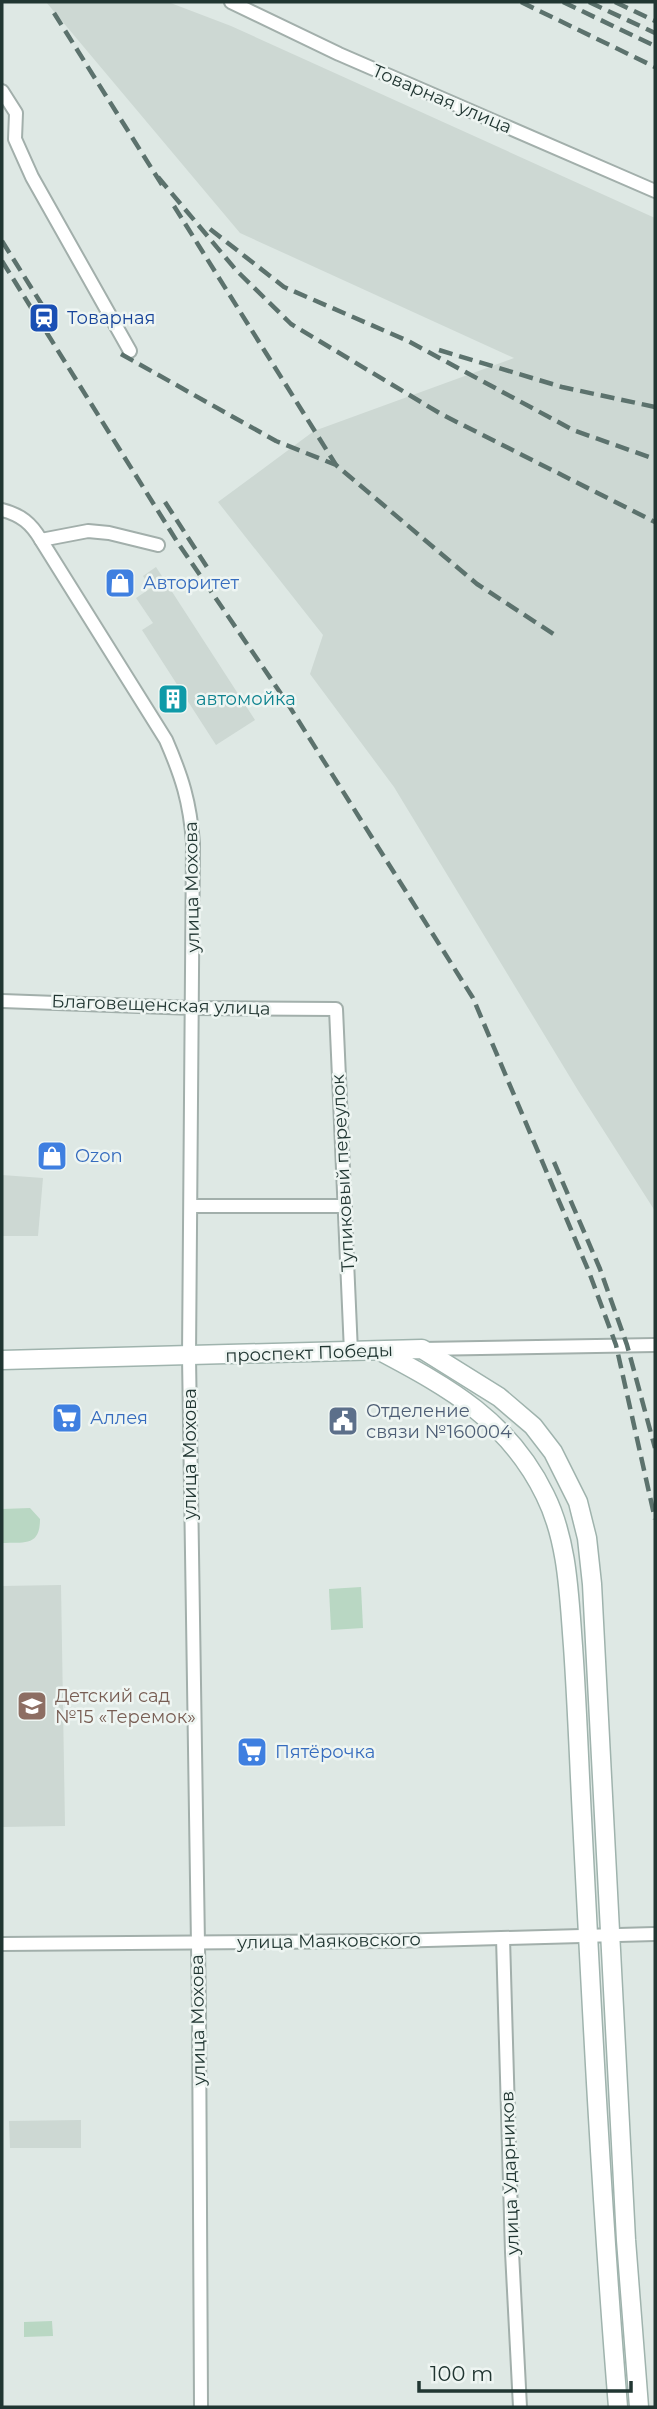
<svg xmlns="http://www.w3.org/2000/svg" width="657" height="2409" font-family="Montserrat,sans-serif">
<rect width="100%" height="100%" fill="#dee8e4"/>
<g fill="#cdd8d3">
<path d="M46,2h122l63,24 424,192v993l-76,-119 -185,-305 -84,-113 13,-39 -105,-133 96,-71 200,-73 -274,-125z"/>
<path d="M156,567l99,153 -39,25 -74,-115 11,-7 -17,-25 15,-10 -8,-12z"/>
<path d="M2,1175l41,3 -5,58h-36z"/>
<path d="M61,1585l4,241 -63,1v-241z"/>
<path d="M81,2120v28h-71l-1,-27z"/>
</g>
<g fill="#b9d7c3">
<path d="M30,1508l10,11c0,28 -16,23 -38,24v-34z"/>
<path d="M361,1587l2,41 -32,2 -2,-41z"/>
<path d="M52,2321l1,15 -29,1v-15z"/>
</g>
<g fill="none" stroke-linecap="round" stroke-linejoin="round">
<g stroke="#a2afab" stroke-width="16">
<g id="street">
<path d="M231,2l108,52 316,137"/>
<path d="M2,91l14,22 -1,26 17,38 98,174"/>
<path d="M2,510c19,5 29,13 39,30l47,-9 21,2 49,12"/>
<path d="M41,540l125,200c16,37 24,62 27,103l-4,514 10,653 2,397"/>
<path d="M2,1001l191,7 143,1 15,343"/>
<path d="M192,1206h153"/>
<path d="M422,1349l233,-4"/>
<path d="M503,1938l9,314 8,155"/>
<path d="M2,1944l389,-3 264,-7"/>
</g>
</g>
<g stroke="#9fb3ad" stroke-width="21">
<g id="secondary">
<path d="M380,1351c70,37 129,70 165,144 23,46 24,101 28,151 4,57 6,115 9,172 10,197 20,393 36,589"/>
<path d="M2,1360l420,-11 77,48 34,29 20,26 25,50 9,36 5,46 34,656 13,167"/>
</g>
</g>
<use href="#street" stroke="#fff" stroke-width="12"/>
<use href="#secondary" stroke="#fff" stroke-width="18"/>
<g stroke="#5c726d" stroke-width="4.5" stroke-dasharray="14 7" stroke-linecap="butt">
<path d="M521,2l134,65"/>
<path d="M563,2l92,44"/>
<path d="M589,2l66,31"/>
<path d="M615,2l40,19"/>
<path d="M54,13l108,172"/>
<path d="M158,177l78,93 55,54 150,90 214,108"/>
<path d="M174,206l162,259"/>
<path d="M210,229l74,58 124,54 165,89 82,29"/>
<path d="M2,241l52,83"/>
<path d="M2,261l176,282 108,158 187,297 116,274 27,73 39,174"/>
<path d="M439,350l123,37 93,20"/>
<path d="M121,354l155,87 60,24 141,119 81,53"/>
<path d="M165,502l42,65"/>
<path d="M554,1162l46,107 27,76 28,103"/>
</g>
</g>
<defs>
<g id="station-square" transform="scale(1.575)"><rect x="-9" y="-9" width="18" height="18" rx="4" fill="#1a4fb4" stroke="#eef5f2"/><path d="M-3-6H3Q5-6 5-4V2Q5 4 3 4L4.5 6H3L1.5 4h-3L-3 6H-4.5L-3 4Q-5 4-5 2V-4Q-5-6-3-6ZM-3.5-4v3h7v-3ZM-3.5 1v1.5H-2V1ZM2 1v1.5H3.5V1Z" fill="#fff"/></g>
<g id="shop-square" transform="scale(1.575)"><rect x="-9" y="-9" width="18" height="18" rx="4" fill="#3f7fe0" stroke="#eef5f2"/><path d="M-5-2.5h2.3a2.7 3.5 0 0 1 5.4 0H5L5.5 6h-11ZM-1.5-2.5h3a1.5 2.3 0 0 0-3 0Z" fill="#fff"/></g>
<g id="building-square" transform="scale(1.575)"><rect x="-9" y="-9" width="18" height="18" rx="4" fill="#0f9aa8" stroke="#eef5f2"/><path d="M-4-6H4V6H1V3H-1V6H-4ZM-2.5-4.3h1.7v1.8h-1.7ZM.8-4.3h1.7v1.8H.8ZM-2.5-1h1.7V.8h-1.7ZM.8-1h1.7V.8H.8Z" fill="#fff"/></g>
<g id="supermarket-square" transform="scale(1.575)"><rect x="-9" y="-9" width="18" height="18" rx="4" fill="#3f7fe0" stroke="#eef5f2"/><path d="M-6-5.5h2.5l.6 2H6L4.5 2H-2.5L-4.4-4H-6ZM-1.5 3.2a1.3 1.3 0 1 0 .1 0ZM3 3.2a1.3 1.3 0 1 0 .1 0Z" fill="#fff"/></g>
<g id="civic-square" transform="scale(1.575)"><rect x="-9" y="-9" width="18" height="18" rx="4" fill="#5c6f8a" stroke="#eef5f2"/><path d="M-.6-6.5H3V-4.5H.6V-3L4-1V1h2V6H-6V1h2V-1L-.6-3ZM-1.2 2.5V6h2.4V2.5Z" fill="#fff"/></g>
<g id="school-square" transform="scale(1.575)"><rect x="-9" y="-9" width="18" height="18" rx="4" fill="#8d6e63" stroke="#eef5f2"/><path d="M0-5L7-2L0 1L-7-2ZM-4 1L0 2.5L4 1V4Q0 6-4 4Z" fill="#fff"/></g>
</defs>
<g fill-rule="evenodd">
<use href="#station-square" x="44" y="318"/>
<use href="#shop-square" x="120" y="583"/>
<use href="#building-square" x="173" y="699"/>
<use href="#shop-square" x="52" y="1156"/>
<use href="#supermarket-square" x="67" y="1418"/>
<use href="#civic-square" x="343" y="1421"/>
<use href="#school-square" x="32" y="1706"/>
<use href="#supermarket-square" x="252" y="1752"/>
</g>
<g text-anchor="middle" dominant-baseline="central" stroke-width="5" stroke-linejoin="round" paint-order="stroke">
<g font-size="18" fill="#213632" stroke="#eef5f2">
<text transform="translate(442 99) rotate(23)">Товарная улица</text>
<text transform="translate(192 887) rotate(-91)">улица Мохова</text>
<text transform="translate(161 1005) rotate(2)">Благовещенская улица</text>
<text transform="translate(343 1173) rotate(-93)">Тупиковый переулок</text>
<text transform="translate(309 1353) rotate(-2)">проспект Победы</text>
<text transform="translate(190 1454) rotate(-90)">улица Мохова</text>
<text transform="translate(329 1941) rotate(-1)">улица Маяковского</text>
<text transform="translate(198 2020) rotate(-91)">улица Мохова</text>
<text transform="translate(510 2173) rotate(-92)">улица Ударников</text>
</g>
<g font-size="18" fill="#164399" stroke="#eef5f2" text-anchor="start">
<text x="67" y="318">Товарная</text>
</g>
<g font-size="18" fill="#366cbe" stroke="#eef5f2" text-anchor="start">
<text x="143" y="583">Авторитет</text>
<text x="75" y="1156">Ozon</text>
<text x="90" y="1418">Аллея</text>
<text x="275" y="1752">Пятёрочка</text>
</g>
<g font-size="18" fill="#0d838f" stroke="#eef5f2" text-anchor="start">
<text x="196" y="699">автомойка</text>
</g>
<g font-size="18" fill="#4e5e75" stroke="#eef5f2" text-anchor="start">
<text x="366" y="1411">Отделение<tspan x="366" dy="21">связи №160004</tspan></text>
</g>
<g font-size="18" fill="#785e54" stroke="#eef5f2" text-anchor="start">
<text x="55" y="1696">Детский сад<tspan x="55" dy="21">№15 «Теремок»</tspan></text>
</g>
</g>
<rect width="657" height="2409" fill="none" stroke="#213632" stroke-width="7"/>
<path d="M419 2381v10h212v-10" fill="none" stroke="#213632" stroke-width="3.5"/>
<text x="430" y="2381" font-size="21" fill="#213632" stroke="#eef5f2" stroke-width="5" paint-order="stroke">100 m</text>
</svg>
